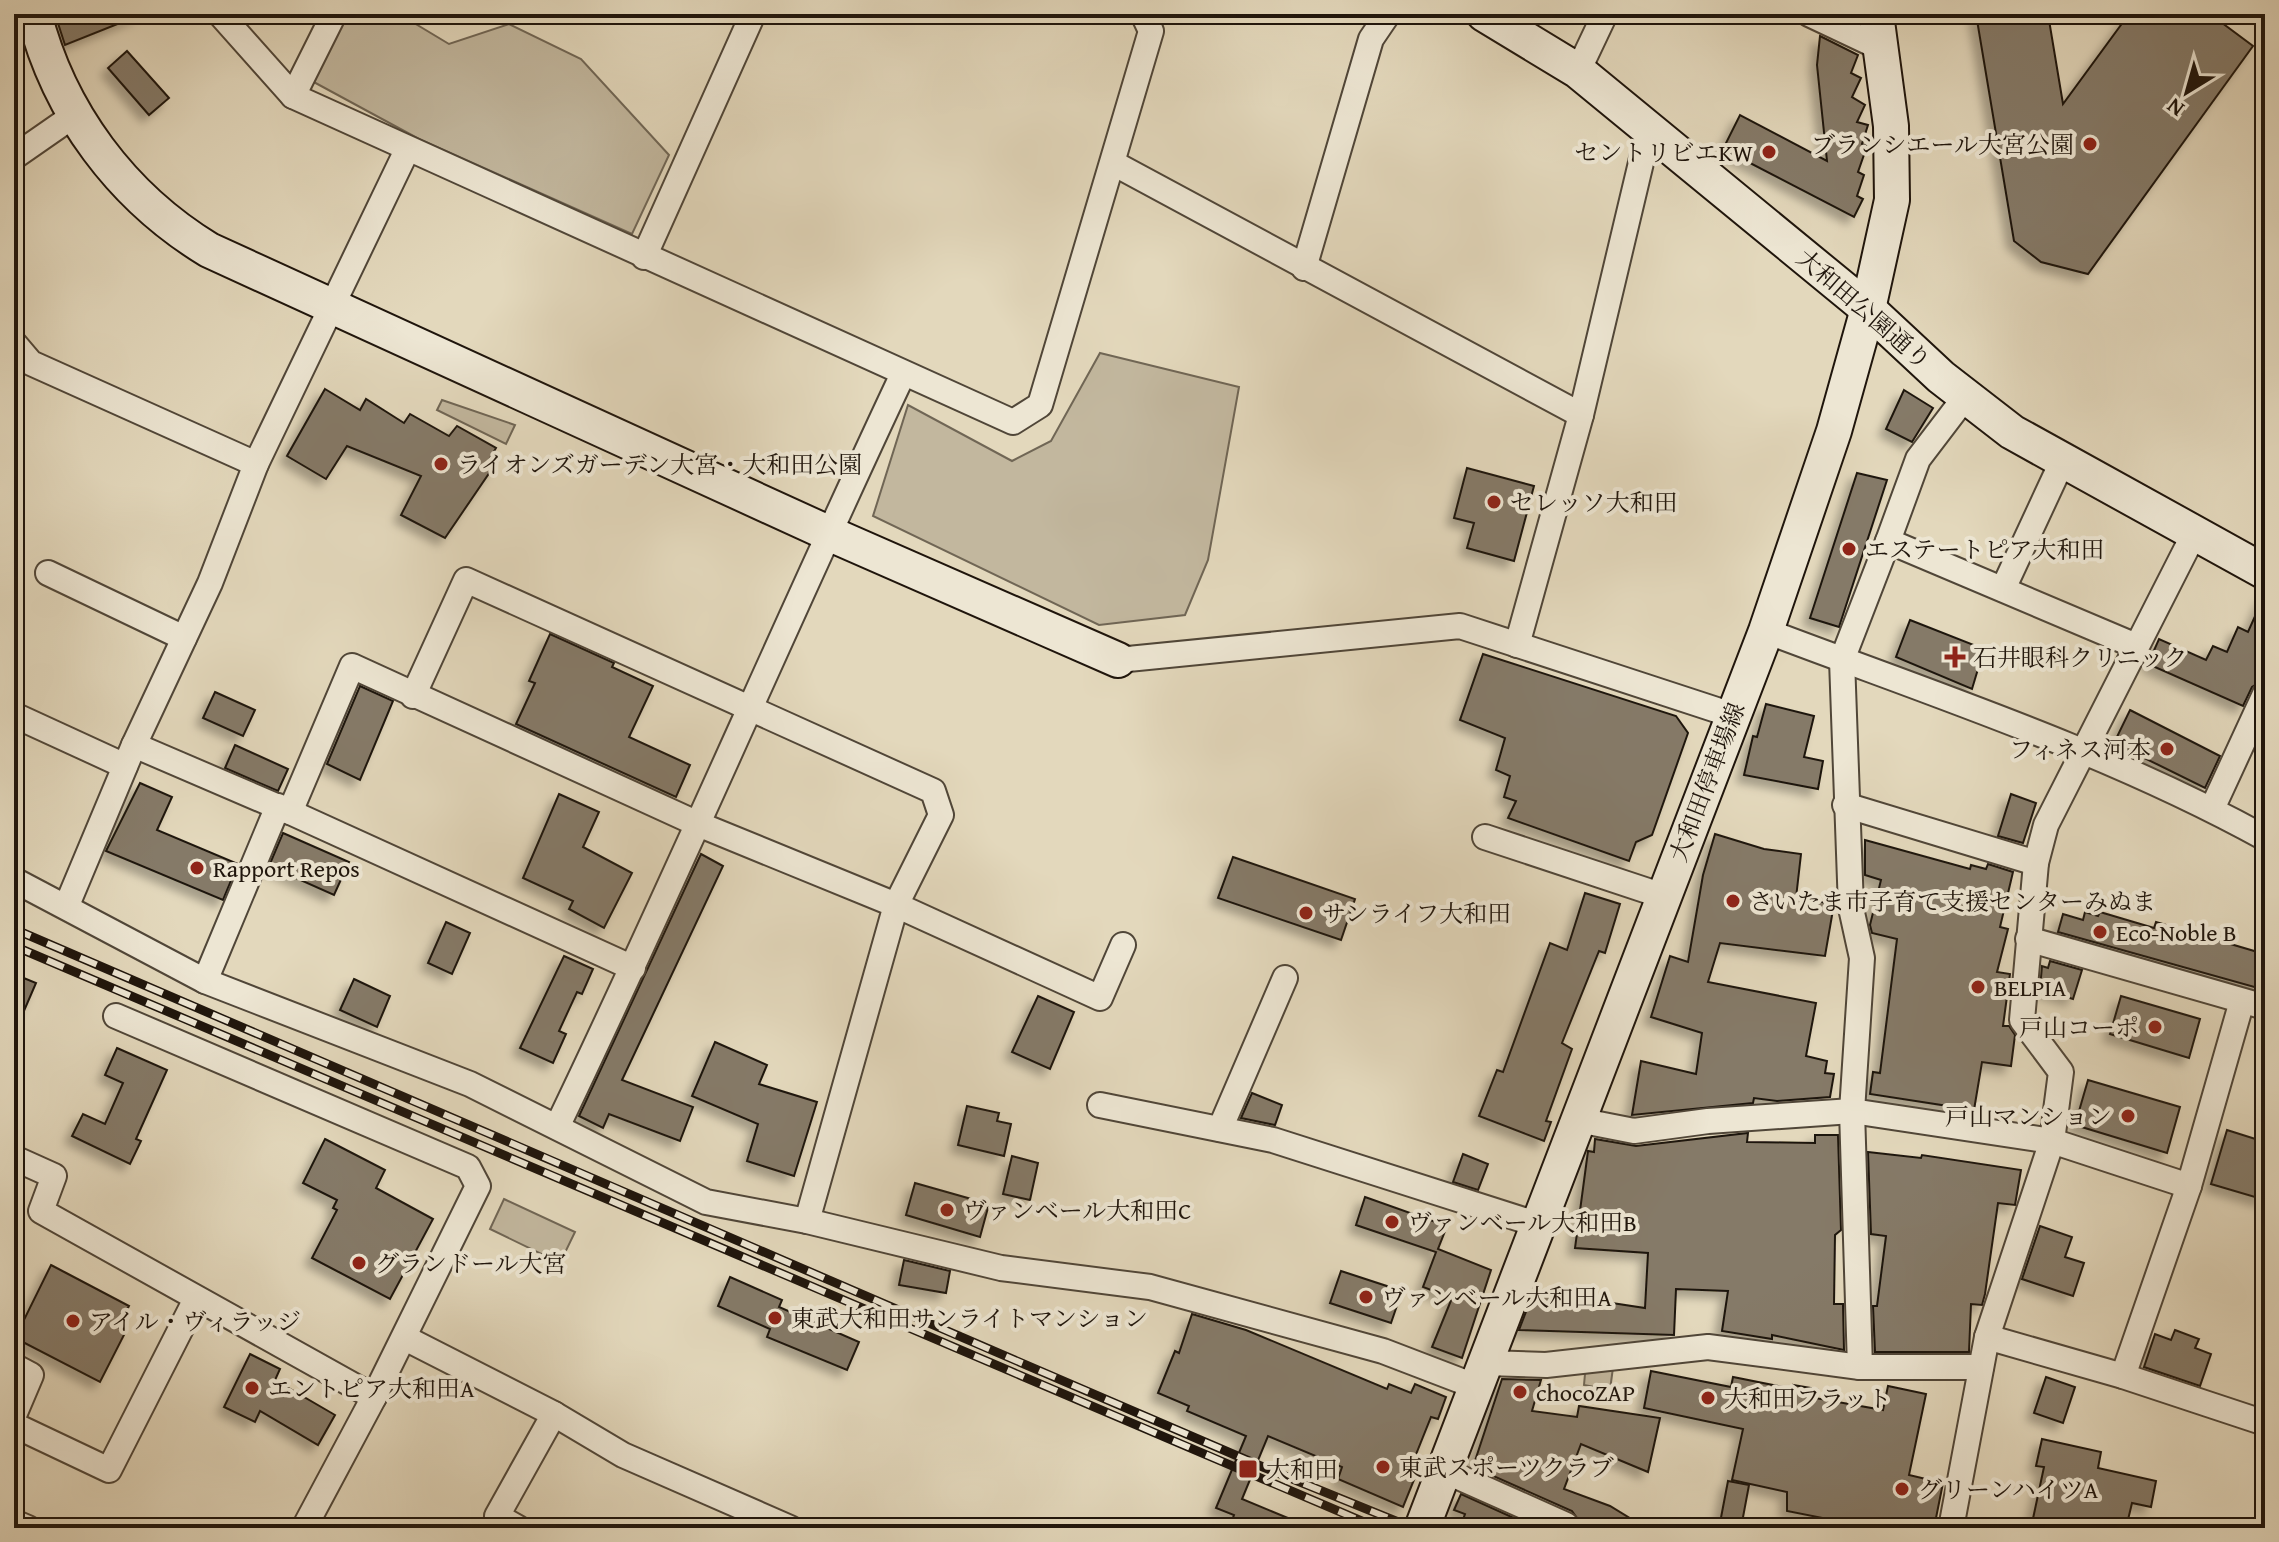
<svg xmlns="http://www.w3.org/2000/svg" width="2279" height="1542" font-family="'Gentium Book Plus','Noto Serif JP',serif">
<defs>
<filter id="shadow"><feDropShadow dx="-7" dy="7" stdDeviation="4" flood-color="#0004"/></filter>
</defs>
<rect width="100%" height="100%" fill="#e3d8bc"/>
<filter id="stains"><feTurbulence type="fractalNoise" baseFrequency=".0025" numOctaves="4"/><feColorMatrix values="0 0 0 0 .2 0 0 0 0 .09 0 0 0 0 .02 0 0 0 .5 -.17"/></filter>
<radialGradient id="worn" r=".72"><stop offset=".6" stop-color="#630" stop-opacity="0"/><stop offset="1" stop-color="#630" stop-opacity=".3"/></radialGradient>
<g fill="#c2b79e" stroke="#706655" stroke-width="2">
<path d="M344,14h55l50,30 60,-20 72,35 88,96 -37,79 -213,-95 -109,-59z"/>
<path d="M1100,353l139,34 -31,173 -23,55 -86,10 -226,-109 35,-111 104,56 39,-20z"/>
<path d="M442,400l73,25 -9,19 -69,-34z"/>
<path d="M504,1199l71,33 -15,31 -70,-34z"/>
<path d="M1614,1360l-4,30 -26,-5 2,-22z"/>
</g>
<g fill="#857a68" stroke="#1f150c" stroke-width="2" filter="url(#shadow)">
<path d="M55,14h85v1l-75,30z"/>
<path d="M1976,14h72l15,90 66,-90h81l43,32 -165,228 -47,-12 -27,-21z"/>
<path d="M1820,36l38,19 -7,18 10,5 -9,19 13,8 -8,17 11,3 -6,19 5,2 -9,26 6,3 -7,21 6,3 -9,18 -131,-68 17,-34 87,46 -10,-96z"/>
<path d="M127,51l42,47 -20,17 -41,-47z"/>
<path d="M325,389l35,21 6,-11 38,24 6,-9 39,22 8,-10 39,22 -8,14 6,4 -49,72 -44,-23 20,-39 -74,-30 -21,33 -39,-23z"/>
<path d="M1904,390l29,18 -21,34 -26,-13z"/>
<path d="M1467,468l67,18 -20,75 -47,-13 7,-25 -20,-5z"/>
<path d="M1857,473l30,7 -48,147 -29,-9z"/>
<path d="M2265,594v85l-13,8 -9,19 -95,-42 11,-25 47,21 7,-14 14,6 11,-25 10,5z"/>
<path d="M1910,620l74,29 -12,40 -76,-32z"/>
<path d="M550,634l64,29 -2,4 41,19 -24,51 61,28 -14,32 -160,-73 19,-41 -6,-2z"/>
<path d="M1483,654l193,62 12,17 -36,102 -16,7 -7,19 -121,-43 8,-17 -12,-4 6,-21 -14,-6 9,-32 -45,-18z"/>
<path d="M360,686l33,15 -33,79 -33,-16z"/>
<path d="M215,692l40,18 -12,26 -40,-18z"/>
<path d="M1766,704l48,12 -10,41 19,4 -5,28 -74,-14 9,-39 4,1z"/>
<path d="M2130,710l90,46 -15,32 -91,-45z"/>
<path d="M235,745l53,24 -10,22 -53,-23z"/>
<path d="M140,783l32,14 -15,33 81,34 -15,36 -117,-49z"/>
<path d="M559,794l40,18 -16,35 49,26 -28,55 -35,-19 4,-8 -50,-23z"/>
<path d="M2011,794l25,9 -13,40 -25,-7z"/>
<path d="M283,833l66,29 -15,33 -65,-29z"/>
<path d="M1715,834l49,15 37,5 -5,44 38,6 -9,52 -105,-13 -12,39 108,21 -10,53 21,5 -2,12 9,1 -4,23 -53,4 -23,-3 -1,5 -121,12 9,-54 55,13 6,-41 -51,-16 19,-61 18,6 15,-87z"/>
<path d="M1865,840l105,29 1,-4 15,4 2,-5 25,8 -13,55 8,2 -11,43 13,2 -7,52h6l6,9 -4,31 -29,-4 -8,48 -104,-16 3,-22 7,1 17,-134 -25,-6 -2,-8 11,-45 -16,-5z"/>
<path d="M701,854l22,12 -101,214 71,27 -13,34 -71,-27 -6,14 -24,-12z"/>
<path d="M1233,857l122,42 -14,41 -123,-42z"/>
<path d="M1585,893l35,11 -15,49 -6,-2 -37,92 10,6 -26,72 5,1 -7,19 -65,-25 18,-46 6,2 47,-129 17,7z"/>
<path d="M2085,912l13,4 2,-4 54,16 2,-6 105,31 -3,12 7,2v23l-207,-58 5,-18 20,6z"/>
<path d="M446,922l24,11 -18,41 -24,-11z"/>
<path d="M564,956l29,13 -11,25 -5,-2 -18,39 7,3 -13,29 -33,-15z"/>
<path d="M2050,961l32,9 -9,29 -33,-10 2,-23 6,2z"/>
<path d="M14,974l22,9 -22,51z"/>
<path d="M354,979l36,17 -13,31 -37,-17z"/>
<path d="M1038,996l36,16 -24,57 -38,-17z"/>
<path d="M2121,996l79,23 -11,39 -79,-24z"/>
<path d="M715,1042l52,23 -8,19 58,18 -23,74 -47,-15 11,-37 -66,-28z"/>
<path d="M117,1048l50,22 -31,69 5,2 -11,23 -58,-28 11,-22 22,10 18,-41 -18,-8z"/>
<path d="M2088,1080l92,27 -13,46 -92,-28z"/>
<path d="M1252,1093l30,12 -7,20 -34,-7z"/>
<path d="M967,1106l32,7 -2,8 14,3 -7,32 -46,-11z"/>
<path d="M2227,1130l38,12v58l-54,-16z"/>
<path d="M1748,1133l-1,9 68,1v-8h23l3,95 -6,5 -1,69h9l1,46 -72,-15v4l-50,-8 6,-40 -52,-2 -2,46 -155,-5 15,-39 111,17 3,-55 -73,-5 13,-97 6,1 1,-13 41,7z"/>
<path d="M325,1139l60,31 -9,18 57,31 -43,80 -78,-41 25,-48 -4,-2 4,-8 -34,-17z"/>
<path d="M1868,1152l53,6 1,-3 99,15 -6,35 -17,-2 -13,91 -3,11 -11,-1 -2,48h-94l-2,-46h4l9,-70 -15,-2z"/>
<path d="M1463,1154l25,10 -10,26 -25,-8z"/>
<path d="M1012,1156l26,7 -8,37 -27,-6z"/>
<path d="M915,1183l74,21 -9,33 -74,-22z"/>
<path d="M1365,1197l82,29 -9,23 53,21 -29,88 -30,-11 20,-49 -29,-11 13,-35 -80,-27z"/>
<path d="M2040,1226l32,11 -7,20 19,6 -11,33 -51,-17z"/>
<path d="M904,1260l46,11 -4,22 -47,-8z"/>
<path d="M51,1265l78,41 -11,21 8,4 -26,51 -85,-44z"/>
<path d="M1341,1271l61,20 -11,32 -61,-20z"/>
<path d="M730,1277l52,23 -3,7 80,35 -12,28 -80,-33 3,-8 -52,-23z"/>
<path d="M1192,1314l54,16 141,59 2,-5 22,9 4,-9 31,13 -8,22 -7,-2 -18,45 7,3 -17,42 -65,-28 4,-12 -74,-31 -26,63 70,29h-83l5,-13 -18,-7 30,-72 -59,-25 2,-5 -31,-13 17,-42 4,2z"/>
<path d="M2175,1330l24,9 -4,9 16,6 -11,32 -56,-19 11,-33 16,6z"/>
<path d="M250,1354l30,15 -5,11 60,35 -17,30 -58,-34 -5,11 -31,-15z"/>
<path d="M1651,1371l80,16 2,-10 60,12v-4l24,4 -2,9 68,12 5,-24 38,8 -17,81 34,8 -9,45h-82l1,-4 -66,-13v-19l-55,-12 11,-51 -99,-21z"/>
<path d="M2046,1377l29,10 -12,36 -29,-10z"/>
<path d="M1502,1379l39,1 -9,31 45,6 2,-11 81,12 -12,54 -67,-28 -17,45 46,17 36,22h-62l-12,-17 -99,-44z"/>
<path d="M2042,1439l59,13 -3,16 58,13 -5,26 -19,-4 -5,21 -19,-4 -1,8h-76l13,-61 -8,-1z"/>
<path d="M1728,1481l21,4 -8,43h-22z"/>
<path d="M1461,1494l75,34h-76l5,-14 -11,-4z"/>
</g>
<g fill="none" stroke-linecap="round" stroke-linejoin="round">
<g stroke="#504638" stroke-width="28">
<g id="street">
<path d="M220,14l73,82"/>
<path d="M334,14l-41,82 720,326 27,-17 111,-374 -8,-17"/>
<path d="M1809,14l74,35"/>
<path d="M1578,71l27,-57"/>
<path d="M14,157l59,-41"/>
<path d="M1113,163l468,252"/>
<path d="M644,257l109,-243"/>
<path d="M1304,268l67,-229 17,-25"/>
<path d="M14,343l17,20 225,101"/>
<path d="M1888,541l30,-82 48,-63"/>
<path d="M48,573l136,65"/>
<path d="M2003,589l59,-127"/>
<path d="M1766,631c169,64 341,120 499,207"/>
<path d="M1517,645l64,-230 68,-286"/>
<path d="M1118,660l342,-34 272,89"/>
<path d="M413,696l53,-116 467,211 8,24 -45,90 204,93 23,-53"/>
<path d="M14,715l111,51"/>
<path d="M134,745l156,67 343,156"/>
<path d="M1845,805l191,58"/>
<path d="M2212,809l53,-115"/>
<path d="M290,812l62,-146 346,158 198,81 -89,316"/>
<path d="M1485,837l178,59"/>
<path d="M14,880l191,101 265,103 236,118 101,19 194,47 149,19 233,64 94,36"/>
<path d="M67,905l67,-160 76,-162 46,-119 151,-314"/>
<path d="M2028,939l237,68"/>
<path d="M205,981l73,-175"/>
<path d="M116,1016l352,151 10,19 -104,211"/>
<path d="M1100,1105l173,35 263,84"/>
<path d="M1578,1120l56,11 74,-10 144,-10 200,30 137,45"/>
<path d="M557,1127c120,-249 228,-503 346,-753"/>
<path d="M1220,1129l65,-151"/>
<path d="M14,1158l40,18 -13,35 333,186 -70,131"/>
<path d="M1987,1337l136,39 142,47"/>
<path d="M405,1338l149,76 -57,102 21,12"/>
<path d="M1486,1363l60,2 162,-18 152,20h121"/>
<path d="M14,1366l17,9 -17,40"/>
<path d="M1860,1367l-8,-256 10,-153 -11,-50 -9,-248 46,-119 248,105"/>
<path d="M2123,1376l66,-190 53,-185"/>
<path d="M554,1414l69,41 167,73"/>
<path d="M14,1425l95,45 87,-171"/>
<path d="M1445,1471l121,54"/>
<path d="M14,1522l14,6"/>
<path d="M1951,1528l36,-191 65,-196 9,-69 -39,-52 14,-157 10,-38 148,-291"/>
</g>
</g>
<g stroke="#1f150c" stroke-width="38">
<g id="secondary">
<path d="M34,14c25,99 88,183 175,236l619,283 290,127"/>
<path d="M1484,14l94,57 290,238 73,68 71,55 253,140"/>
<path d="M1422,1528l344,-897 68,-200 34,-122 24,-109 -1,-74 -15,-112"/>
</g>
</g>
<use href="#street" stroke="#ede6d3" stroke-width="24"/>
<use href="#secondary" stroke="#ede6d3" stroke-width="34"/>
<g stroke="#1f150c" stroke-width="9">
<g id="rail">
<path d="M14,929l1249,538 150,61"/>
<path d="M14,946l1364,582"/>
</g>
</g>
<use href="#rail" stroke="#ede6d3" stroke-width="6" stroke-dasharray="18" stroke-linecap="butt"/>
</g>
<g fill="#8f2418" stroke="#ede6d3" stroke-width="3">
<circle cx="2090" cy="144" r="8"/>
<circle cx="1769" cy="152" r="8"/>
<circle cx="441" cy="464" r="8"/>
<circle cx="1494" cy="502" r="8"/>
<circle cx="1849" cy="549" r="8"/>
<path d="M1951 645h8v8h8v8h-8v8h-8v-8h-8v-8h8z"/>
<circle cx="2167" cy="749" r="8"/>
<circle cx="197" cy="868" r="8"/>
<circle cx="1733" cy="901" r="8"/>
<circle cx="1306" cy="913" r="8"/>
<circle cx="2100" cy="932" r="8"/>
<circle cx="1978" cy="987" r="8"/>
<circle cx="2155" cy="1027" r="8"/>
<circle cx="2128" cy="1116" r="8"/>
<circle cx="947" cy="1210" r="8"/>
<circle cx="1392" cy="1222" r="8"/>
<circle cx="359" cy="1263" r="8"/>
<circle cx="1366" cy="1297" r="8"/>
<circle cx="775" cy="1318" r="8"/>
<circle cx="73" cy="1321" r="8"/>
<circle cx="252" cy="1388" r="8"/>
<circle cx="1520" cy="1392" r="8"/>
<circle cx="1708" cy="1398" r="8"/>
<circle cx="1383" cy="1467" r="8"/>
<rect x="1238" y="1459" width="20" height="20" rx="4"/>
<circle cx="1902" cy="1489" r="8"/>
</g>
<g text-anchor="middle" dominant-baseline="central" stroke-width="8" stroke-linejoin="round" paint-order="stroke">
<g font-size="24" fill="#1f150c" stroke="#ede6d3" text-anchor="start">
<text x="2074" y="144" text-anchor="end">ブランシエール大宮公園</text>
<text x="1753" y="152" text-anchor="end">セントリビエKW</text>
<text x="457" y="464">ライオンズガーデン大宮・大和田公園</text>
<text x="1510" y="502">セレッソ大和田</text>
<text x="1865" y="549">エステートピア大和田</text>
<text x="1973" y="657">石井眼科クリニック</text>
<text x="2151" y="749" text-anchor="end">フィネス河本</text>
<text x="213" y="868">Rapport Repos</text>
<text x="1749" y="901">さいたま市子育て支援センターみぬま</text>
<text x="1322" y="913">サンライフ大和田</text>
<text x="2116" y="932">Eco-Noble B</text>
<text x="1994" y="987">BELPIA</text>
<text x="2139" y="1027" text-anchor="end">戸山コーポ</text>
<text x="2112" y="1116" text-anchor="end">戸山マンション</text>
<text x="963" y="1210">ヴァンベール大和田C</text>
<text x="1408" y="1222">ヴァンベール大和田B</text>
<text x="375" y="1263">グランドール大宮</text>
<text x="1382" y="1297">ヴァンベール大和田A</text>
<text x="791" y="1318">東武大和田サンライトマンション</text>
<text x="89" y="1321">アイル・ヴィラッジ</text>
<text x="268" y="1388">エントピア大和田A</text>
<text x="1536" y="1392">chocoZAP</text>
<text x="1724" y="1398">大和田フラット</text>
<text x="1399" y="1467">東武スポーツクラブ</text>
<text x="1266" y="1469">大和田</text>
<text x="1918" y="1489">グリーンハイツA</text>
</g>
<g font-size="24" fill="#1f150c" stroke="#ede6d3">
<text transform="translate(1864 309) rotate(41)">大和田公園通り</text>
<text transform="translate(1707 782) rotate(-69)">大和田停車場線</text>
</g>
</g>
<rect width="2279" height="1542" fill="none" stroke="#e3d8bc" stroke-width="48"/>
<rect x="16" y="16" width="2247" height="1510" fill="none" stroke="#1f150c" stroke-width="4"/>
<rect x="24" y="24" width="2231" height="1494" fill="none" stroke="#1f150c" stroke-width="2"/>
<g transform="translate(2187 92) rotate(217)" stroke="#ede6d3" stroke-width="6" paint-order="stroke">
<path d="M0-6L14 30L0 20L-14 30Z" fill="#1f150c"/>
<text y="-12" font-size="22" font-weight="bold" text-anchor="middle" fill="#1f150c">N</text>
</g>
<rect width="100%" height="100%" filter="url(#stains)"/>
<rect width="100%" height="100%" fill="url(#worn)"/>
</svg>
